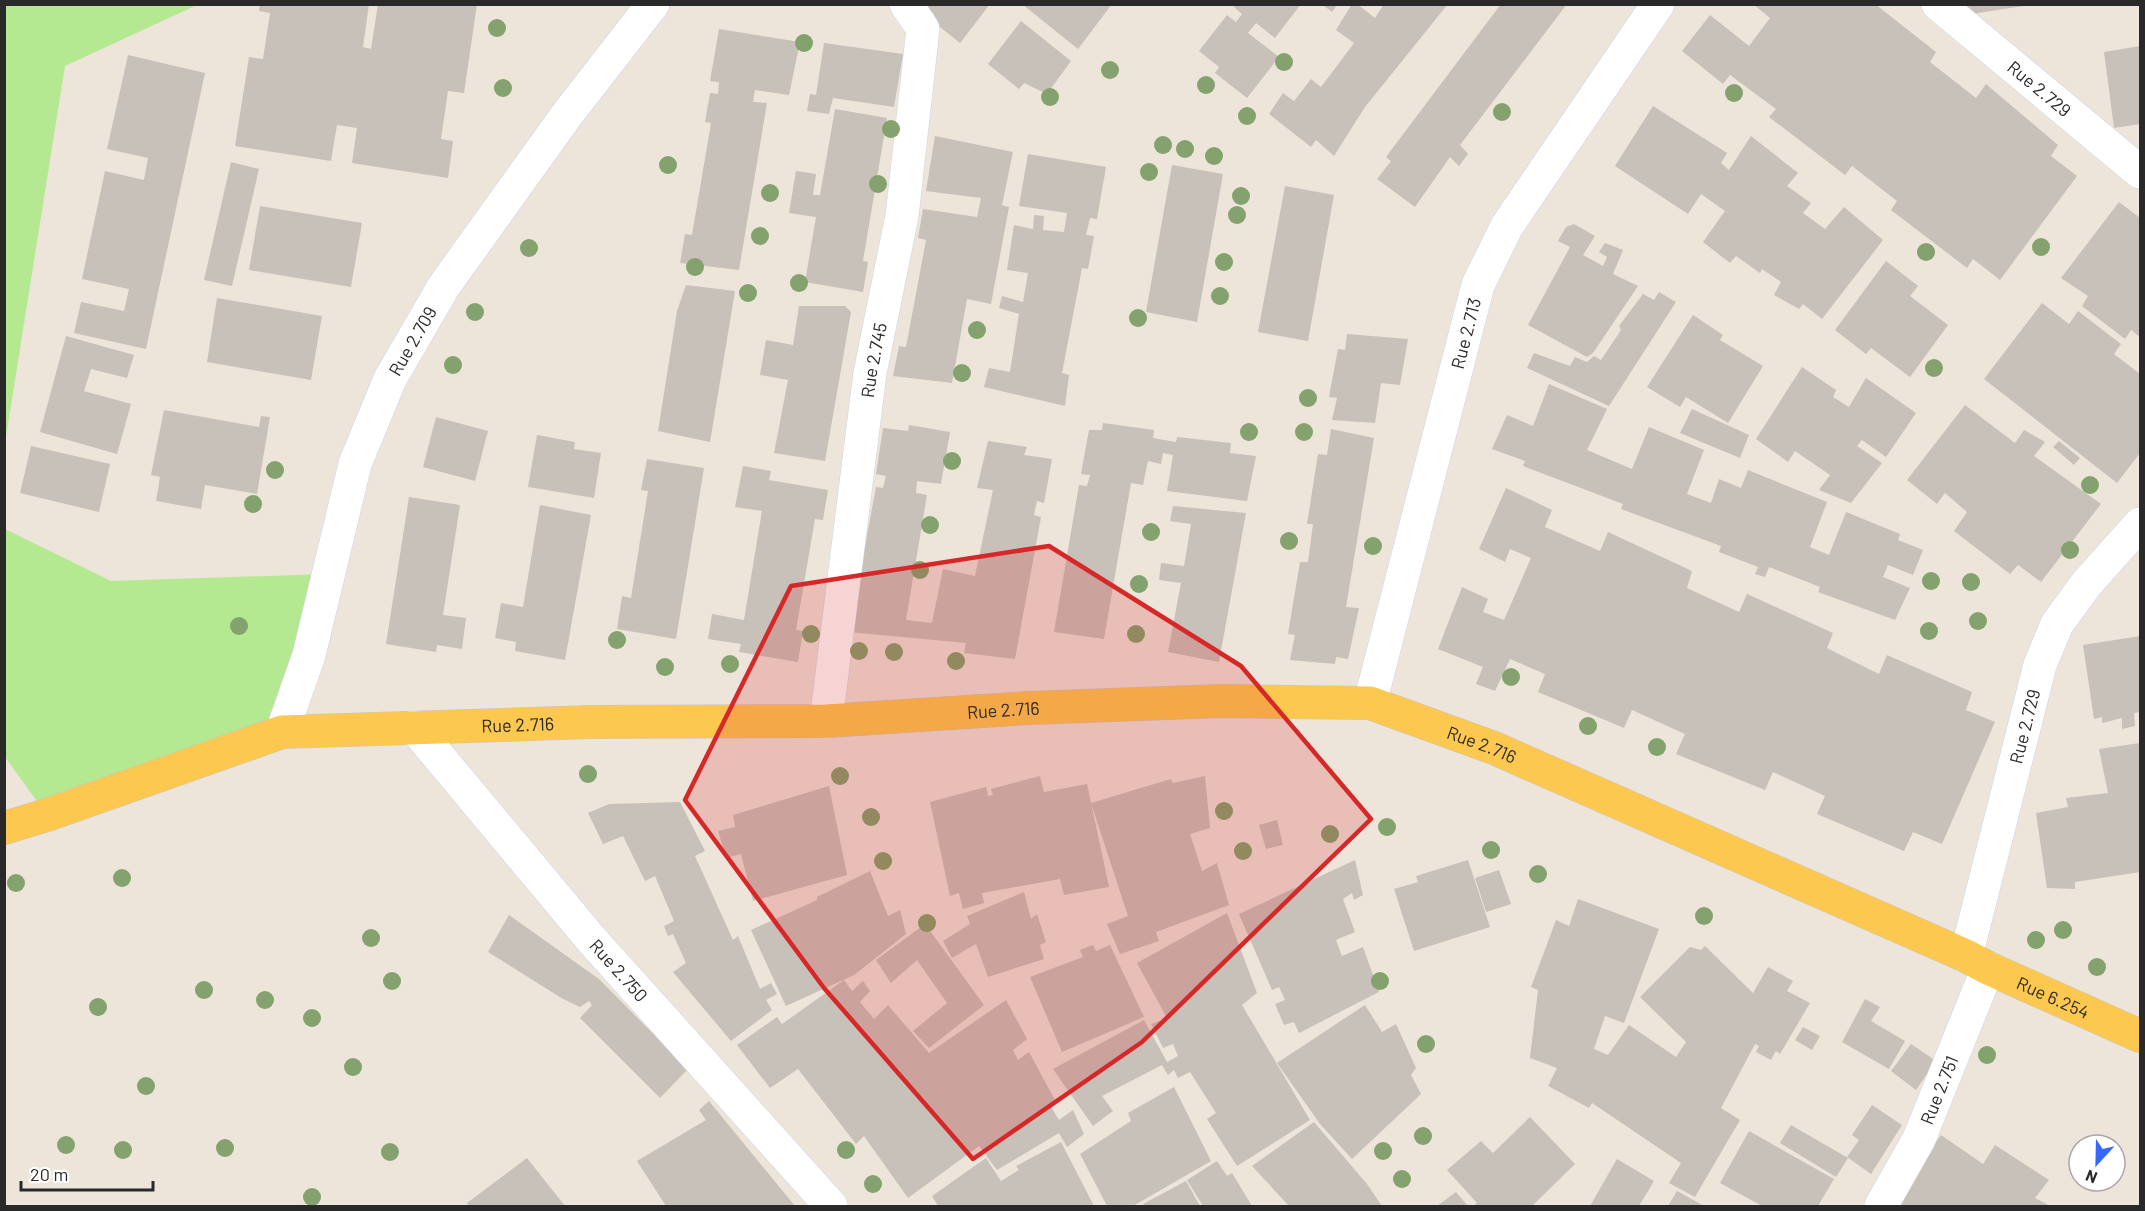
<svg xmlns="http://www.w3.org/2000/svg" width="2145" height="1211" font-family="Barlow,sans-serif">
<rect width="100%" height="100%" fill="#ede4da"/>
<g fill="#b5e991">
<path d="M5,4l192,1 -132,61 -60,377z"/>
<path d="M5,529l106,52 217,-7 -46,158 -235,83 -42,-58z"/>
</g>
<g fill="#c8c1ba">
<path d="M260,4h109l-6,43 8,2 7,-45h99l-13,89 -16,-2 -7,48 12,2 -5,37 -96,-15 5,-35 -20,-3 -6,36 -96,-15 14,-89 14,2 7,-46 -11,-2z"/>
<path d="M922,4h68l-30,39 -30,-24 4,-5z"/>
<path d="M1022,4h90l-34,45z"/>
<path d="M1236,4h65l-26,34 -19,-15 -8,10 31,24 -32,41 -32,-25 4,-6 -20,-16 28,-36 9,7 6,-8 -8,-7z"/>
<path d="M1352,4h5l18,14 9,-14h64l-83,103 -31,49 -18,-16 -5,7 -42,-33 14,-21 11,8 17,-22 10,8 33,-44 -18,-13z"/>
<path d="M1501,4h66l-107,141 8,9 -9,12 -9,-9 -35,50 -38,-28 14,-18 -5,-4z"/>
<path d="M1753,4h101l2,2 1,-2h18l61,48 -6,10 46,36 10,-14 72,61 -7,11 26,20 -77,104 -27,-21 -6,9 -76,-58 6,-9 -45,-35 -7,9 -76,-58 7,-8 -46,-34 -7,9 -41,-33 28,-36 39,31 21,-28z"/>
<path d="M1957,4h66v2l-64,10z"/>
<path d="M1323,5h14l-5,7z"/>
<path d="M1021,21l50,40 -24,33 -23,-11 -5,6 -31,-25z"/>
<path d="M719,29l81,13 -11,53 -34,-5 -2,12 14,1 -28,167 -59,-7 5,-29 7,1 19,-112 -6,-1 5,-29 8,1 1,-12 -9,-1z"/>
<path d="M824,43l79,11 -9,53 -61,-9 -4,16 -22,-3 3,-17 6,1z"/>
<path d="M2140,46v78l-26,4 -10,-76z"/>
<path d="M128,55l77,18 -59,276 -72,-16 7,-31 43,9 5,-22 -47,-10 23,-108 39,9 4,-22 -41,-9z"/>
<path d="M1653,106l74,47 -6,10 8,7 22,-34 47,37 -11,13 24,17 -8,10 22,16 19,-22 39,33 -61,79 -19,-15 -4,5 -25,-14 7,-13 -19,-13 -2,4 -24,-17 -6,7 -27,-21 22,-31 -24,-17 -13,20 -73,-48z"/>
<path d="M835,109l52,9 -24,143 5,1 -5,30 -58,-10 11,-65 -27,-4 7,-42 20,3 -3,21h7z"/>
<path d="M935,136l78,16 -11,53 7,2 -18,97 -24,-5 -15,84 -59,-7 6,-30 7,1 20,-107 -8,-2 5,-29 54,8 4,-19 -55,-7z"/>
<path d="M1028,154l78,13 -9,52 -7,-1 -4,17 8,1 -6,33 -6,-1 -20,105 7,2 -4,31 -81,-19 5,-19 21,4 9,-58 -20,-6 3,-12 21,6 5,-29 -21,-3 7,-45 19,4 1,-14 10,1 -1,14 21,2 3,-19 -48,-7z"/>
<path d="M231,162l28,7 -27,117 -28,-6z"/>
<path d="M1172,165l51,9 -26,148 -51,-10z"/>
<path d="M1285,186l49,9 -26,146 -50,-9z"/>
<path d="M2119,202l21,16v119l-9,-7 -6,9 -43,-33 6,-10 -27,-18z"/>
<path d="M260,206l102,17 -11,64 -102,-17z"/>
<path d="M1574,224l21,12 -12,19 20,11 4,-9 -8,-5 6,-9 18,7 -10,24 25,12 -45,67 -6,4 -59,-32 42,-78 -12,-6 8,-14z"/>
<path d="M1886,261l32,25 -8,10 38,29 -38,52 -39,-29 -5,6 -31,-24z"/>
<path d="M686,285l49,6 -25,151 -52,-11 19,-120z"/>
<path d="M1659,292l17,10 -67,104 -82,-38 7,-15 36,13 5,-9 12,5 7,-6 7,4 20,-30 -2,-4 24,-32 11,6z"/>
<path d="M217,298l105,18 -11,64 -104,-18z"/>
<path d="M2042,303l27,21 9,-13 43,33 -7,10 26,20v79l-23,30 -133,-104z"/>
<path d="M799,306h46l6,6 -26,149 -51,-8 14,-73 -28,-5 6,-35 27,5z"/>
<path d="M1693,315l30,20 -3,5 43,26 -35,57 -42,-26 -6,10 -33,-20z"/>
<path d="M1347,334l61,5 -8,46 -19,-2 -6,40 -43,-3 5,-22 -8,-1 9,-48 7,1z"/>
<path d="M66,336l68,19 -7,23 -36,-9 -7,22 47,13 -14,50 -77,-22z"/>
<path d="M1802,367l34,23 -3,7 16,10 17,-29 50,35 -30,44 -24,-17 -5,6 25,17 -31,40 -32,-13 11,-15 -35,-24 -7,11 -32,-23z"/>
<path d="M1549,384l58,25 -20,41 45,19 17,-42 55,23 -17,44 24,9 8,-24 22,9 7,-18 79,32 -17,45 19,8 17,-43 54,22 -2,6 25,10 -10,25 -25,-10 -5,12 27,11 -15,32 -77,-28 2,-5 -51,-20 -4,10 -10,-3 3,-7 -39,-15 2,-6 -100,-37 2,-5 -100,-38 2,-5 -33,-12 15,-34 26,11z"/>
<path d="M1965,405l50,38 9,-13 21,12 -11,14 67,48 -60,78 -23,-17 -8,9 -56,-43 13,-19 -22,-19 -8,11 -30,-24z"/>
<path d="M1692,409l57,26 -9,23 -60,-25z"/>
<path d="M164,410l95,17 2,-11 9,1 -13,77 -52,-9 -4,24 -45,-8 4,-24 -9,-2z"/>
<path d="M436,417l52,14 -13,50 -52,-14z"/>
<path d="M1103,423l51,7 -1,8 23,4 1,-5 54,6 -1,10 26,3 -9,45 -80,-10 6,-36 -10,-2 -2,11 -13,-3 -5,24 -12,-2 -27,156 -50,-7 25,-147 8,1 3,-11 -9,-1 8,-44h13z"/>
<path d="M909,425l41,7 -9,52 -24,-3 -1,12 11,2 -21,125 26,3 11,-54 32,7 18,-86 -16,-2 11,-47 39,6 -3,8 28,4 -8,44 -7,-2 -3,14 7,2 -26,142 -51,-6 2,-10 -117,-11 27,-145 7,1 3,-12 -10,-2 7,-46 25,3z"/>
<path d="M1331,429l43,9 -28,169 13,1 -11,51 -12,-2 -1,7 -45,-4 5,-25 -7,-1 12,-72h8l5,-38h-6l11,-70 9,1z"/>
<path d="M537,435l38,7 -1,7 27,4 -7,45 -66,-11z"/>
<path d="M2059,441l21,17 -6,7 -21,-18z"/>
<path d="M31,446l79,18 -11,48 -79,-19z"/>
<path d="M647,459l57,9 -28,171 -59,-10 5,-33 9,2 17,-107 -7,-1z"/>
<path d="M743,466l28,5 -2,9 59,10 -5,30 -8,-1 -19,111 7,1 -5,31 -59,-10 2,-8 -33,-5 4,-25 32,6 18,-109 -27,-4z"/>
<path d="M1506,488l46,22 -7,17 55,24 8,-19 84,39 -5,17 52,24 8,-18 86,39 -6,15 52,26 8,-19 85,37 -6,18 29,12 -53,122 -29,-12 -9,19 -87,-37 8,-18 -52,-24 -8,18 -89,-36 9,-20 -53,-24 -8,18 -86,-36 7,-18 -35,-15 -15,32 -19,-7 7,-17 -45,-18 24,-62 26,12 -5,13 21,8 27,-62 -21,-9 -5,13 -26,-13z"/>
<path d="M409,497l51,8 -17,110 23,3 -4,31 -25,-4 -1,7 -50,-8z"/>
<path d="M540,505l51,10 -26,145 -50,-9 1,-9 -21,-4 6,-35 22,4z"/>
<path d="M1173,506l73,7 -27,149 -51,-10 13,-69 -22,-3 2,-17 23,3 7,-42 -21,-3z"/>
<path d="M2140,636v76l-6,1 1,13 -13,3v-11l-20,5v-6l-8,2 -11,-74z"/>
<path d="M2140,743v129l-65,10v7l-28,-1 -11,-75 32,-6 -2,-9 42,-5 -9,-44z"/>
<path d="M1040,776l4,16 43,-8 22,103 -45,8 -4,-16 -78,14 2,10 -21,6 -4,-16 -9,3 -20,-94 56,-15 2,9 5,-1 -2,-6z"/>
<path d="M1205,776l5,52 -20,6 12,37 15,-8 12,42 -73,27 3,9 -39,13 -13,-30 21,-8 -37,-113 80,-24 2,4z"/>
<path d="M829,786l18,89 -94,26 -12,-47 -15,4 -8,-27 17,-4 -2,-12z"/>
<path d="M680,802l25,49 -10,5 38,84 5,-4 22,53 11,-6 6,11 -11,6 6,10 -41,31 -58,-69 13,-9 -13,-29 -5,2 -4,-10 10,-5 -19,-45 -10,5 -22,-45 -20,8 -15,-31 21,-9z"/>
<path d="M1277,820l6,25 -17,4 -7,-24z"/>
<path d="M1355,860l8,35 -9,5 -2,-7 -9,6 12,33 -19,8 6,16 21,-9 16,45 -80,41 -5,-11 -10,3 -9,-21 10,-4 -6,-13 -7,3 -33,-76z"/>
<path d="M1468,860l22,67 -76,24 -20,-62 24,-7 -2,-6z"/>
<path d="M1499,870l12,34 -25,8 -11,-34z"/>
<path d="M870,871l18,45 12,-6 6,24 -52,41 -68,31 -35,-76 66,-30v-3z"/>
<path d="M1024,892l7,27 6,-5 9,28 -6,3 4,14 -56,18 -12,-33 -24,14 -9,-17 27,-17 -3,-8z"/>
<path d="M1578,899l81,30 -35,94 -19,-7 -11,33 14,6 21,-30 47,32 10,-15 -46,-45 50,-50 11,3 4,-4 48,47 15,-26 25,14 -6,10 23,12 -30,51 -4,-3 -5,9 -15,-8 3,-6 -4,-2 -34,64 19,12 -45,77 -26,-14 12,-20 -89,-60 -3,5 -41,-22 9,-18 -27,-10 8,-68 -7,-3 25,-67 13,6z"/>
<path d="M1227,913l30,80 -15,12 68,115 -73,46 -30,-47 9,-6 -26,-41 -12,6 -4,-8 -6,5 -6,-10 -60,31 11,15 -20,15 -40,-57 91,-49 23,42 11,-6 -5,-12 -10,4 -12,-24 16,-6 -30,-55z"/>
<path d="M509,915l90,64 89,90 -28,29 -80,-80 12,-13 -3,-4 -9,6 -17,-8 -75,-47z"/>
<path d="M925,924l59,81 -55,43 -16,-17 34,-28 -30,-43 -26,23 -15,-23z"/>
<path d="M1093,945l3,6 14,-6 34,72 -82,35 -32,-75 53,-20 -3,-7z"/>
<path d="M844,980l8,11 11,-10 7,10 -10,11 14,17 14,-14 41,48 77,-53 21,39 -14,11 5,10 11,-8 27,50 -5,5 8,13 14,-10 11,24 -17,13 -8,-14 -62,37 -18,-24 -71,52 -44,-62 -8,8 -58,-75 -28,19 -33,-43 40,-28 5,7z"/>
<path d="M1865,999l15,8 -9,14 34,20 -16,28 -47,-27z"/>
<path d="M1365,1005l17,27 14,-8 20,44 -5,7 10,19 -69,65 -32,-35 -43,-61z"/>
<path d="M1803,1027l17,9 -8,14 -17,-10z"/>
<path d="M1911,1044l25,17 -20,29 -25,-19z"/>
<path d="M1174,1087l37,74 -78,45h-26l-27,-52 51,-33 -3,-8z"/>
<path d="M709,1101l86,105h-129l-29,-45 69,-41 -7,-10z"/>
<path d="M1872,1105l30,20 -31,49 -24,-17 12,-17 -7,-5z"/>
<path d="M1530,1117l45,47 -43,42h-59l4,-3 -30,-33 34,-29 12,12z"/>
<path d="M1314,1122l53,62 15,22h-93l-37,-40z"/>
<path d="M1791,1125l57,33 -12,19 -56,-34z"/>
<path d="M1749,1131l85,48 -16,27h-56l-42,-23z"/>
<path d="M1941,1135l42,29 12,-19 54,35 -14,18 15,8h-148l-7,-4z"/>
<path d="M1061,1142l33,64h-156l-6,-10 54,-38 15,23 18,-11 -3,-4z"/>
<path d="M527,1158l38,48h-96l-2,-3z"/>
<path d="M1617,1159l37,22 -15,25h-49z"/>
<path d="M1217,1161l10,15 5,-3 20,33h-49l-16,-26z"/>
<path d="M1186,1181l14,25h-55l-2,-2z"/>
<path d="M1677,1191l27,15h-36z"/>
<path d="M1456,1192l12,14h-31z"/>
</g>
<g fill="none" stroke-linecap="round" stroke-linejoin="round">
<g stroke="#cfd4e4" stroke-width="34">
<g id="minor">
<path id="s1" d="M1938,4l202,168"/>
<path id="s2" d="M1370,703l108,-418 29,-59 151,-222"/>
<path id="s3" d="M826,721l44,-348 32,-157 21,-187 -17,-25"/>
<path id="s4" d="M414,727l177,212 240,267"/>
<path id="s5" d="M282,732l27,-77 46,-191 35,-85 54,-93 122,-170 87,-112"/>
<path id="s6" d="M1966,956l74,-291 17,-41 30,-41 53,-59"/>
<path id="s7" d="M1881,1206l38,-67 69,-171"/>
</g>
</g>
<g stroke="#c7c7c7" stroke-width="34">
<g id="major">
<path id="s8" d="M4,828l43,-13 235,-83 310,-10 234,-1 203,-13 192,-7 149,2 124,45 472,208 22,12 152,68"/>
</g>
</g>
<use href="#minor" stroke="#fff" stroke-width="33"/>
<use href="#major" stroke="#fcc850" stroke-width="33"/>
</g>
<g fill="#83a26d">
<circle cx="497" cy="28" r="9"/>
<circle cx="804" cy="43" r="9"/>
<circle cx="1284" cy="62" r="9"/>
<circle cx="1110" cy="70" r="9"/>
<circle cx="1206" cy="85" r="9"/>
<circle cx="503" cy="88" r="9"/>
<circle cx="1734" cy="93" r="9"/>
<circle cx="1050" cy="97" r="9"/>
<circle cx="1502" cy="112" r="9"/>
<circle cx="1247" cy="116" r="9"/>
<circle cx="891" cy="129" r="9"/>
<circle cx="1163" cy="145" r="9"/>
<circle cx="1185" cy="149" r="9"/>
<circle cx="1214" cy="156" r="9"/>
<circle cx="668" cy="165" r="9"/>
<circle cx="1149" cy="172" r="9"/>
<circle cx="878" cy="184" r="9"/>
<circle cx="770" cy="193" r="9"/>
<circle cx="1241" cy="196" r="9"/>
<circle cx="1237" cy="215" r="9"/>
<circle cx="760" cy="236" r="9"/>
<circle cx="2041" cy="247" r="9"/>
<circle cx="529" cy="248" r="9"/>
<circle cx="1926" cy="252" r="9"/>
<circle cx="1224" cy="262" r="9"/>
<circle cx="695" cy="267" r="9"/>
<circle cx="799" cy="283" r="9"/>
<circle cx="748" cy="293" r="9"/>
<circle cx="1220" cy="296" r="9"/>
<circle cx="475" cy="312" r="9"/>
<circle cx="1138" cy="318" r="9"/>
<circle cx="977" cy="330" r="9"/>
<circle cx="453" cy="365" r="9"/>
<circle cx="1934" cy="368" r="9"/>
<circle cx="962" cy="373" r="9"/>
<circle cx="1308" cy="398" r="9"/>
<circle cx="1249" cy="432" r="9"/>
<circle cx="1304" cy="432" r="9"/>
<circle cx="952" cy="461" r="9"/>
<circle cx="275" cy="470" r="9"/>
<circle cx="2090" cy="485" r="9"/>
<circle cx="253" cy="504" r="9"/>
<circle cx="930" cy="525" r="9"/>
<circle cx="1151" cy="532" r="9"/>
<circle cx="1289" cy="541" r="9"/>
<circle cx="1373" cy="546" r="9"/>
<circle cx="2070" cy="550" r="9"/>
<circle cx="920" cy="570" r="9"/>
<circle cx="1931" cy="581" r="9"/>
<circle cx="1971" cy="582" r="9"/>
<circle cx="1139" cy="584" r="9"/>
<circle cx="1978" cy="621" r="9"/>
<circle cx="239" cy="626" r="9"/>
<circle cx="1929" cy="631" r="9"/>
<circle cx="811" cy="634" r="9"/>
<circle cx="1136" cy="634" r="9"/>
<circle cx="617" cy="640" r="9"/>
<circle cx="859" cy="651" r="9"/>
<circle cx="894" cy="652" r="9"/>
<circle cx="956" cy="661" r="9"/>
<circle cx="730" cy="664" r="9"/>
<circle cx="665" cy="667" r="9"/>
<circle cx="1511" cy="677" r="9"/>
<circle cx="1588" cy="726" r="9"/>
<circle cx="1657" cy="747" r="9"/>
<circle cx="588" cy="774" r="9"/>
<circle cx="840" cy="776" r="9"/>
<circle cx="1224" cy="811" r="9"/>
<circle cx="871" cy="817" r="9"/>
<circle cx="1387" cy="827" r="9"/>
<circle cx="1330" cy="834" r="9"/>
<circle cx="1491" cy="850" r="9"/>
<circle cx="1243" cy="851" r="9"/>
<circle cx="883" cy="861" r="9"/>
<circle cx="1538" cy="874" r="9"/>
<circle cx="122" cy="878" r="9"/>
<circle cx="16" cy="883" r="9"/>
<circle cx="1704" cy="916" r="9"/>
<circle cx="927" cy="923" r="9"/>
<circle cx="2063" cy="930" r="9"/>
<circle cx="371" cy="938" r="9"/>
<circle cx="2036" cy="940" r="9"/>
<circle cx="2097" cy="967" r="9"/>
<circle cx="392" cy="981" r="9"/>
<circle cx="1380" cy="981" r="9"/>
<circle cx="204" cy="990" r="9"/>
<circle cx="265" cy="1000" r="9"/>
<circle cx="98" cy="1007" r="9"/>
<circle cx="312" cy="1018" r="9"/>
<circle cx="1426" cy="1044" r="9"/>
<circle cx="1987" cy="1055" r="9"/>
<circle cx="353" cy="1067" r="9"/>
<circle cx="146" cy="1086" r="9"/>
<circle cx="1423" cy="1136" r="9"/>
<circle cx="66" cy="1145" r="9"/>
<circle cx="225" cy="1148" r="9"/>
<circle cx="123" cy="1150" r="9"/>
<circle cx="846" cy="1150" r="9"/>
<circle cx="1383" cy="1151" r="9"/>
<circle cx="390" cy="1152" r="9"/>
<circle cx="1402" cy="1179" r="9"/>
<circle cx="873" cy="1184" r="9"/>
<circle cx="312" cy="1197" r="9"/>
</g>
<path fill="#d62828" fill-opacity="0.2" stroke="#d62828" stroke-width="4.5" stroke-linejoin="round" d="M1049,546l192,120 130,153 -229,223 -169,117 -149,-171 -139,-188 106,-214z"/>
<g text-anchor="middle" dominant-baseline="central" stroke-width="6" stroke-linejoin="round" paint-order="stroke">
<g font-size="18" fill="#292929" stroke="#fff">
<text stroke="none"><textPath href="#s1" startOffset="132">Rue 2.729</textPath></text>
<text stroke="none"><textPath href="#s2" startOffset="382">Rue 2.713</textPath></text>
<text stroke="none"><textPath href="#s5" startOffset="414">Rue 2.709</textPath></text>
<text stroke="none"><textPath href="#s3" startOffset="364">Rue 2.745</textPath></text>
<text stroke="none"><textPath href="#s8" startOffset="1016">Rue 2.716</textPath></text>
<text stroke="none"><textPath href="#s8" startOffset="530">Rue 2.716</textPath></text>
<text stroke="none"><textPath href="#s6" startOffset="237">Rue 2.729</textPath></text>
<text stroke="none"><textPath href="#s8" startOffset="1502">Rue 2.716</textPath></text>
<text stroke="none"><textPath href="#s4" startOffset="318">Rue 2.750</textPath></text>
<text stroke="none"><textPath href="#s8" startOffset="2127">Rue 6.254</textPath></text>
<text stroke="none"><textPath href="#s7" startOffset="130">Rue 2.751</textPath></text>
</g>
</g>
<rect width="2145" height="1211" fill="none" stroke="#292929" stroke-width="12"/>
<g transform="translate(2097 1163) rotate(202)"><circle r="28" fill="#ffffff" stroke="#a9a9a9" stroke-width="1.5"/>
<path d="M0-4.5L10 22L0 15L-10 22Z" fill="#3568ff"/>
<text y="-9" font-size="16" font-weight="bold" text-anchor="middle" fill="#292929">N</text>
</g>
<path d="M21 1181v9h132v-9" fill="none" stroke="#292929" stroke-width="3"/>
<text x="30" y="1181" font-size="18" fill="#292929" stroke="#ffffff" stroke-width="4.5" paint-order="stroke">20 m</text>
</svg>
